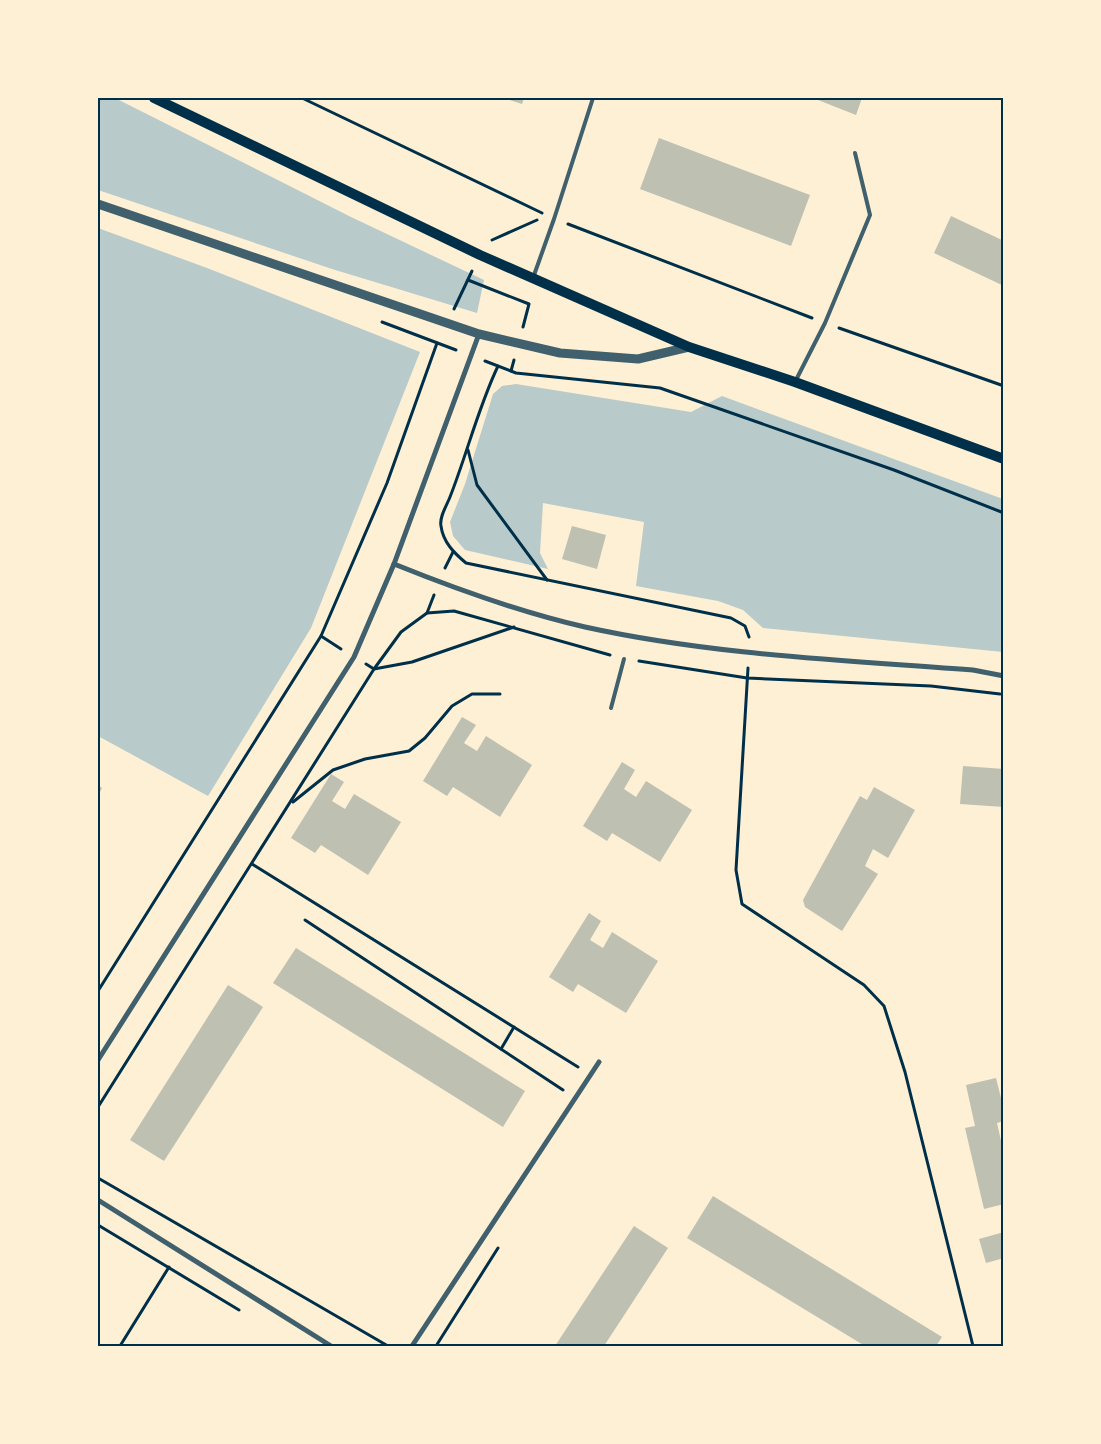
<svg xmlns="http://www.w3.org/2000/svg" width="1101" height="1444" font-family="'Nunito Sans',sans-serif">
<rect width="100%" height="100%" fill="#fdf0d5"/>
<g fill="#b9caca">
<path d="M98,98h17l236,119 133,63 -7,33 -145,-44 -234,-79z"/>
<path d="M98,228l109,40 213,84 -109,276 -103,168 -110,-60z"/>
<path d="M516,384l175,28 31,-16 281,103v153l-240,-24 -20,-18 -25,-9 -82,-15 8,-64 -101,-19 -3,50 8,16 -83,-19 -12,-14 -3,-14 15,-38 28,-90 9,-8z"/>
</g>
<g fill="#bec0b2">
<path d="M503,98h21l-2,6z"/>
<path d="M813,98h49l-6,17z"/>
<path d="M659,138l151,57 -19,51 -151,-57z"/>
<path d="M951,216l53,25v45l-70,-33z"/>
<path d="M572,526l34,9 -9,34 -35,-10z"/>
<path d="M462,717l14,8 -12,18 13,8 9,-15 46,29 -32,52 -47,-30 -6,9 -24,-15z"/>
<path d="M622,762l13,8 -11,19 12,8 10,-16 46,29 -32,52 -48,-29 -5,8 -24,-15z"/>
<path d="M963,766l41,3v38l-44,-3z"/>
<path d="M331,774l13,8 -12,19 13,8 9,-15 47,28 -33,53 -47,-30 -6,8 -24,-15z"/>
<path d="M98,785l4,3 -4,8z"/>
<path d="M874,787l41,23 -27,48 -15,-9 -8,17 13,8 -36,57 -37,-24 -2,-7 57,-104 7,4z"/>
<path d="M589,913l12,8 -11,19 13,8 9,-16 46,29 -32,52 -48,-29 -5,8 -24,-15z"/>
<path d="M296,948l229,143 -22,36 -230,-144z"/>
<path d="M228,985l35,22 -99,154 -34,-21z"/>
<path d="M996,1078l8,32v11l-7,2 7,31v50l-20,5 -19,-81 10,-2 -9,-41z"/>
<path d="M713,1196l229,141 -6,9h-71l-178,-108z"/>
<path d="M634,1226l34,22 -64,98h-49z"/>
<path d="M1004,1232v26l-18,5 -7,-24z"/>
</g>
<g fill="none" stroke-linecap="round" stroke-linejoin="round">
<g stroke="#003049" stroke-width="3">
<path d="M302,98l240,115"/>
<path d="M568,224l244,94"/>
<path d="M492,240l45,-20"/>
<path d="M468,280l61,24 -6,23"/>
<path d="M454,309l18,-38"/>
<path d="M382,322l74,28"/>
<path d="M839,328l165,58"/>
<path d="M485,361l31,12 144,15 234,82 110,43"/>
<path d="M498,366c-20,42 -31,88 -48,131 -3,8 -11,20 -9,29 2,16 13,27 25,37l265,55 14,8 4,11"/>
<path d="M511,371l3,-11"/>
<path d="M468,450l9,35 70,95"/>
<path d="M445,568l8,-16"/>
<path d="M427,613l7,-18"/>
<path d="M321,636l20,13"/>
<path d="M639,661l108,17 184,8 69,8"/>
<path d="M366,664l8,5 38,-7 102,-35"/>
<path d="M748,668l-12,202 6,34 122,81 20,21 21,66 68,274"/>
<path d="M293,802l40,-32 32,-11 44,-8 16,-13 27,-32 20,-12h28"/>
<path d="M252,864l326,203"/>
<path d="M305,920l258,170"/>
<path d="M98,991l223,-355 66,-153 50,-140"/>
<path d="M501,1049l13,-22"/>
<path d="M98,1107l276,-438 27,-37 26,-19 27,-2 156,44"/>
<path d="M98,1178l290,168"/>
<path d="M98,1225l141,85"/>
<path d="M120,1346l49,-79"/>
<path d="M436,1346l62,-98"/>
</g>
<g stroke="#3f606c" stroke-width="4">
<path d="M533,278l21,-59 39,-121"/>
<path d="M796,380l29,-57 45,-108 -15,-62"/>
<path d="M611,708l13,-49"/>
</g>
<g stroke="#3f606c" stroke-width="5">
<path d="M394,564c62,25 125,48 191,63 127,28 258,33 388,43l31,6"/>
<path d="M98,1060l256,-403 40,-93 85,-230"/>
<path d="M98,1200l233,146"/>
<path d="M412,1346l187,-284"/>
</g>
<path stroke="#3f606c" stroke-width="9" d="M98,204l381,130 81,19 78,6 51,-12"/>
<path stroke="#003049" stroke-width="10" d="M154,98l326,157 209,92 106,35 209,77"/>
</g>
<rect width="1101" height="1444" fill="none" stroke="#fdf0d5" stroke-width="198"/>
<rect x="99" y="99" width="903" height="1246" fill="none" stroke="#003049" stroke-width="2"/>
</svg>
